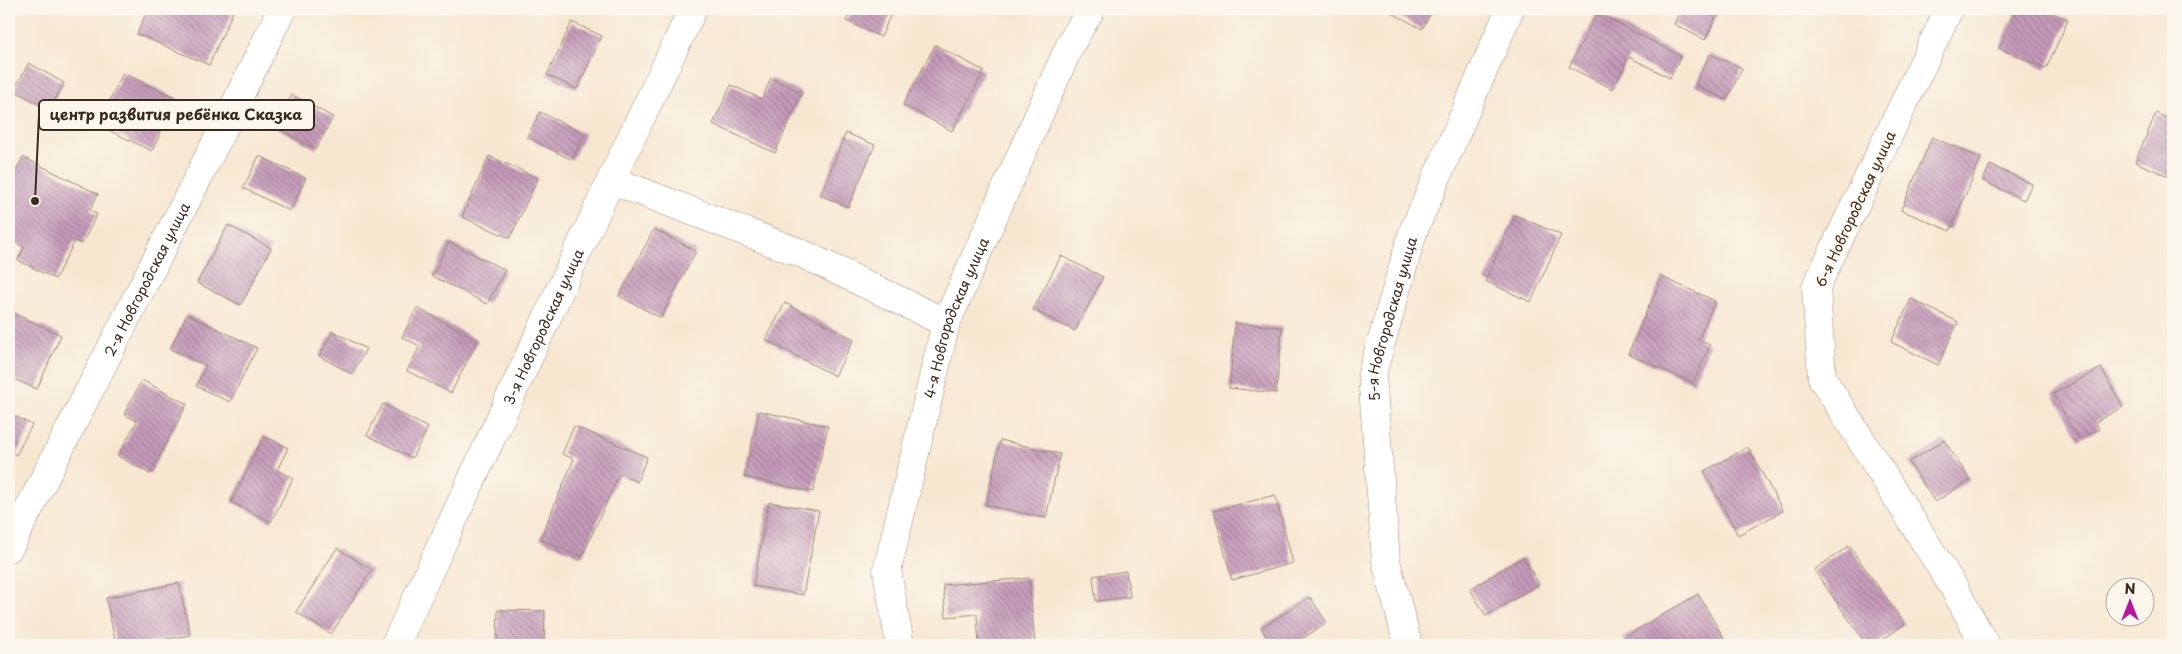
<svg xmlns="http://www.w3.org/2000/svg" width="2182" height="654" font-family="'Playpen Sans',sans-serif">
<defs>
<pattern id="building-back-hatch" width="6" height="6" patternUnits="userSpaceOnUse" patternTransform="scale(1.25)"><rect width="6" height="6" fill="#c59aba"/><path d="M-1 5l2 2M0 0l6 6M5-1l2 2" fill="none" stroke="#a17e97"/></pattern>
</defs>
<rect width="100%" height="100%" fill="#fbf7ec"/>
<filter id="ink" filterUnits="userSpaceOnUse"><feTurbulence type="fractalNoise" baseFrequency=".02" numOctaves="2"/><feDisplacementMap in="SourceGraphic" scale="10" xChannelSelector="R" yChannelSelector="G"/><feConvolveMatrix kernelMatrix="1 2 1 2 8 2 1 2 1" color-interpolation-filters="sRGB"/></filter>
<filter id="wash" filterUnits="userSpaceOnUse"><feTurbulence type="fractalNoise" baseFrequency=".0096" numOctaves="4" result="noise"/><feDisplacementMap in="SourceGraphic" scale="20" xChannelSelector="R" yChannelSelector="G"/><feGaussianBlur stdDeviation="1.12" result="paint"/><feColorMatrix in="noise" values="0 0 0 0 0 0 0 0 0 0 0 0 0 0 0 0 0 1.4 0 .05"/><feComposite in="paint" operator="in"/></filter>
<g filter="url(#wash)">
<rect width="100%" height="100%" fill="#f7e7d1"/>
<g id="blocks">
<g fill="url(#building-back-hatch)">
<path d="M148,9h86l-25,56 -72,-31z"/>
<path d="M852,9h41l-12,28 -35,-16z"/>
<path d="M1385,9h48l-11,20z"/>
<path d="M1681,9h39l-15,31 -31,-16z"/>
<path d="M2017,9h27l24,11 -22,49 -47,-21z"/>
<path d="M1597,13l84,43 -11,22 -41,-21 -16,32 -44,-22z"/>
<path d="M572,22l30,14 -25,53 -30,-14z"/>
<path d="M935,45l49,26 -32,60 -49,-26z"/>
<path d="M1710,54l32,14 -15,32 -32,-15z"/>
<path d="M29,63l35,20 -15,27 -35,-20z"/>
<path d="M123,73l54,25 -25,53 -54,-26z"/>
<path d="M771,78l31,15 -27,60 -62,-29 18,-39 31,14z"/>
<path d="M292,95l41,22 -17,32 -41,-22z"/>
<path d="M540,112l45,22 -13,26 -45,-23z"/>
<path d="M2156,113l17,8v57l-38,-16z"/>
<path d="M846,133l29,12 -27,62 -28,-12z"/>
<path d="M1932,137l49,21 -31,73 -49,-21z"/>
<path d="M259,156l47,22 -16,33 -47,-23z"/>
<path d="M489,156l49,22 -28,60 -48,-21z"/>
<path d="M23,157l75,37 -8,16 7,4 -15,30 -7,-3 -20,38 -37,-19 6,-13 -15,-8v-54z"/>
<path d="M1990,165l42,19 -8,16 -41,-19z"/>
<path d="M1515,215l46,20 -30,67 -46,-21z"/>
<path d="M228,225l43,23 -30,57 -44,-22z"/>
<path d="M654,229l42,22 -35,67 -42,-22z"/>
<path d="M449,242l56,28 -18,34 -55,-28z"/>
<path d="M1061,256l42,21 -28,54 -42,-21z"/>
<path d="M1662,277l53,24 -17,39 12,5 -17,38 -65,-29z"/>
<path d="M1911,299l47,23 -20,43 -47,-23z"/>
<path d="M785,303l69,36 -19,37 -69,-36z"/>
<path d="M417,308l61,32 -27,53 -44,-22 13,-25 -18,-9z"/>
<path d="M9,311l52,24 -24,54 -28,-12z"/>
<path d="M187,314l70,34 -27,54 -34,-16 10,-20 -36,-17z"/>
<path d="M1235,323l47,4 -6,66 -47,-5z"/>
<path d="M333,331l33,18 -14,25 -33,-18z"/>
<path d="M2101,368l22,39 -28,15 4,7 -20,11 -26,-46z"/>
<path d="M142,380l45,24 -37,70 -32,-18 19,-35 -13,-7z"/>
<path d="M383,404l45,24 -16,30 -45,-23z"/>
<path d="M759,411l69,15 -15,66 -69,-15z"/>
<path d="M9,413l23,12 -16,30 -7,-4z"/>
<path d="M574,426l73,31 -10,25 -18,-8 -37,83 -42,-18 34,-80 -12,-5z"/>
<path d="M264,436l24,12 -11,22 16,8 -22,44 -40,-20z"/>
<path d="M1000,440l60,14 -14,64 -60,-13z"/>
<path d="M1944,440l26,40 -35,22 -26,-40z"/>
<path d="M1748,447l35,64 -45,24 -34,-64z"/>
<path d="M1275,495l18,68 -61,17 -18,-69z"/>
<path d="M769,502l50,9 -16,84 -50,-9z"/>
<path d="M1849,546l56,78 -30,21h-8l-53,-75z"/>
<path d="M337,548l35,22 -41,64 -35,-22z"/>
<path d="M1523,557l16,27 -53,32 -16,-27z"/>
<path d="M1126,571l4,26 -34,4 -3,-25z"/>
<path d="M1029,578l6,67h-56l-2,-31 -31,3 -3,-32z"/>
<path d="M179,583l11,52 -53,10h-21l-10,-47z"/>
<path d="M1698,594l30,51h-101l-4,-7z"/>
<path d="M1310,597l17,26 -35,22h-20l-11,-17z"/>
<path d="M498,610l47,1 -1,34h-47z"/>
</g>
</g>
</g>
<g filter="url(#ink)">
<use href="#blocks" fill-opacity="0" stroke="#998878" stroke-width="1"/>
<g fill="none" stroke-linecap="round" stroke-linejoin="round">
<g stroke="#998878" stroke-width="29">
<g id="minor">
<path d="M1949,9l-133,278 6,91 132,210 31,57"/>
<path d="M611,180l192,74 143,69"/>
<path id="s1" d="M9,548l218,-427 55,-112"/>
<path id="s2" d="M395,645l216,-465 82,-171"/>
<path id="s3" d="M900,645l-13,-74 59,-248 124,-278 21,-36"/>
<path id="s4" d="M1408,645l-22,-84 -14,-187 41,-142 97,-223"/>
</g>
</g>
<use href="#minor" stroke="#fff" stroke-width="28"/>
</g>
</g>
<g text-anchor="middle" dominant-baseline="central" stroke-width="4" stroke-linejoin="round" paint-order="stroke">
<g font-size="14" fill="#3b2a1e" stroke="#fbf7ec">
<text transform="translate(1855 209) rotate(-65)">6-я Новгородская улица</text>
<text stroke="none"><textPath href="#s1" startOffset="302">2-я Новгородская улица</textPath></text>
<text stroke="none"><textPath href="#s3" startOffset="338">4-я Новгородская улица</textPath></text>
<text stroke="none"><textPath href="#s4" startOffset="332">5-я Новгородская улица</textPath></text>
<text stroke="none"><textPath href="#s2" startOffset="351">3-я Новгородская улица</textPath></text>
</g>
</g>
<path fill="none" stroke="#3b2a1e" stroke-width="2" d="M35 201L39 115"/>
<circle fill="#3b2a1e" stroke="#fbf7ec" stroke-width="2" cx="35" cy="201" r="5"/>
<rect fill="#fbf7ec" stroke="#3b2a1e" stroke-width="2" x="39" y="100" width="275" height="30" rx="5"/>
<g font-size="15" text-anchor="middle" font-weight="bold" fill="#3b2a1e">
<text x="176" y="120">центр развития ребёнка Сказка</text>
</g>
<rect width="2182" height="654" fill="none" stroke="#fbf7ec" stroke-width="30"/>
<g transform="translate(2130 602)"><circle r="24" fill="#fbf7ec" stroke="#aea59a"/>
<path d="M0-4L9 19L0 12L-9 19Z" fill="#b5179e"/>
<text y="-8" font-size="14" font-weight="bold" text-anchor="middle" fill="#3b2a1e">N</text>
</g>
</svg>
